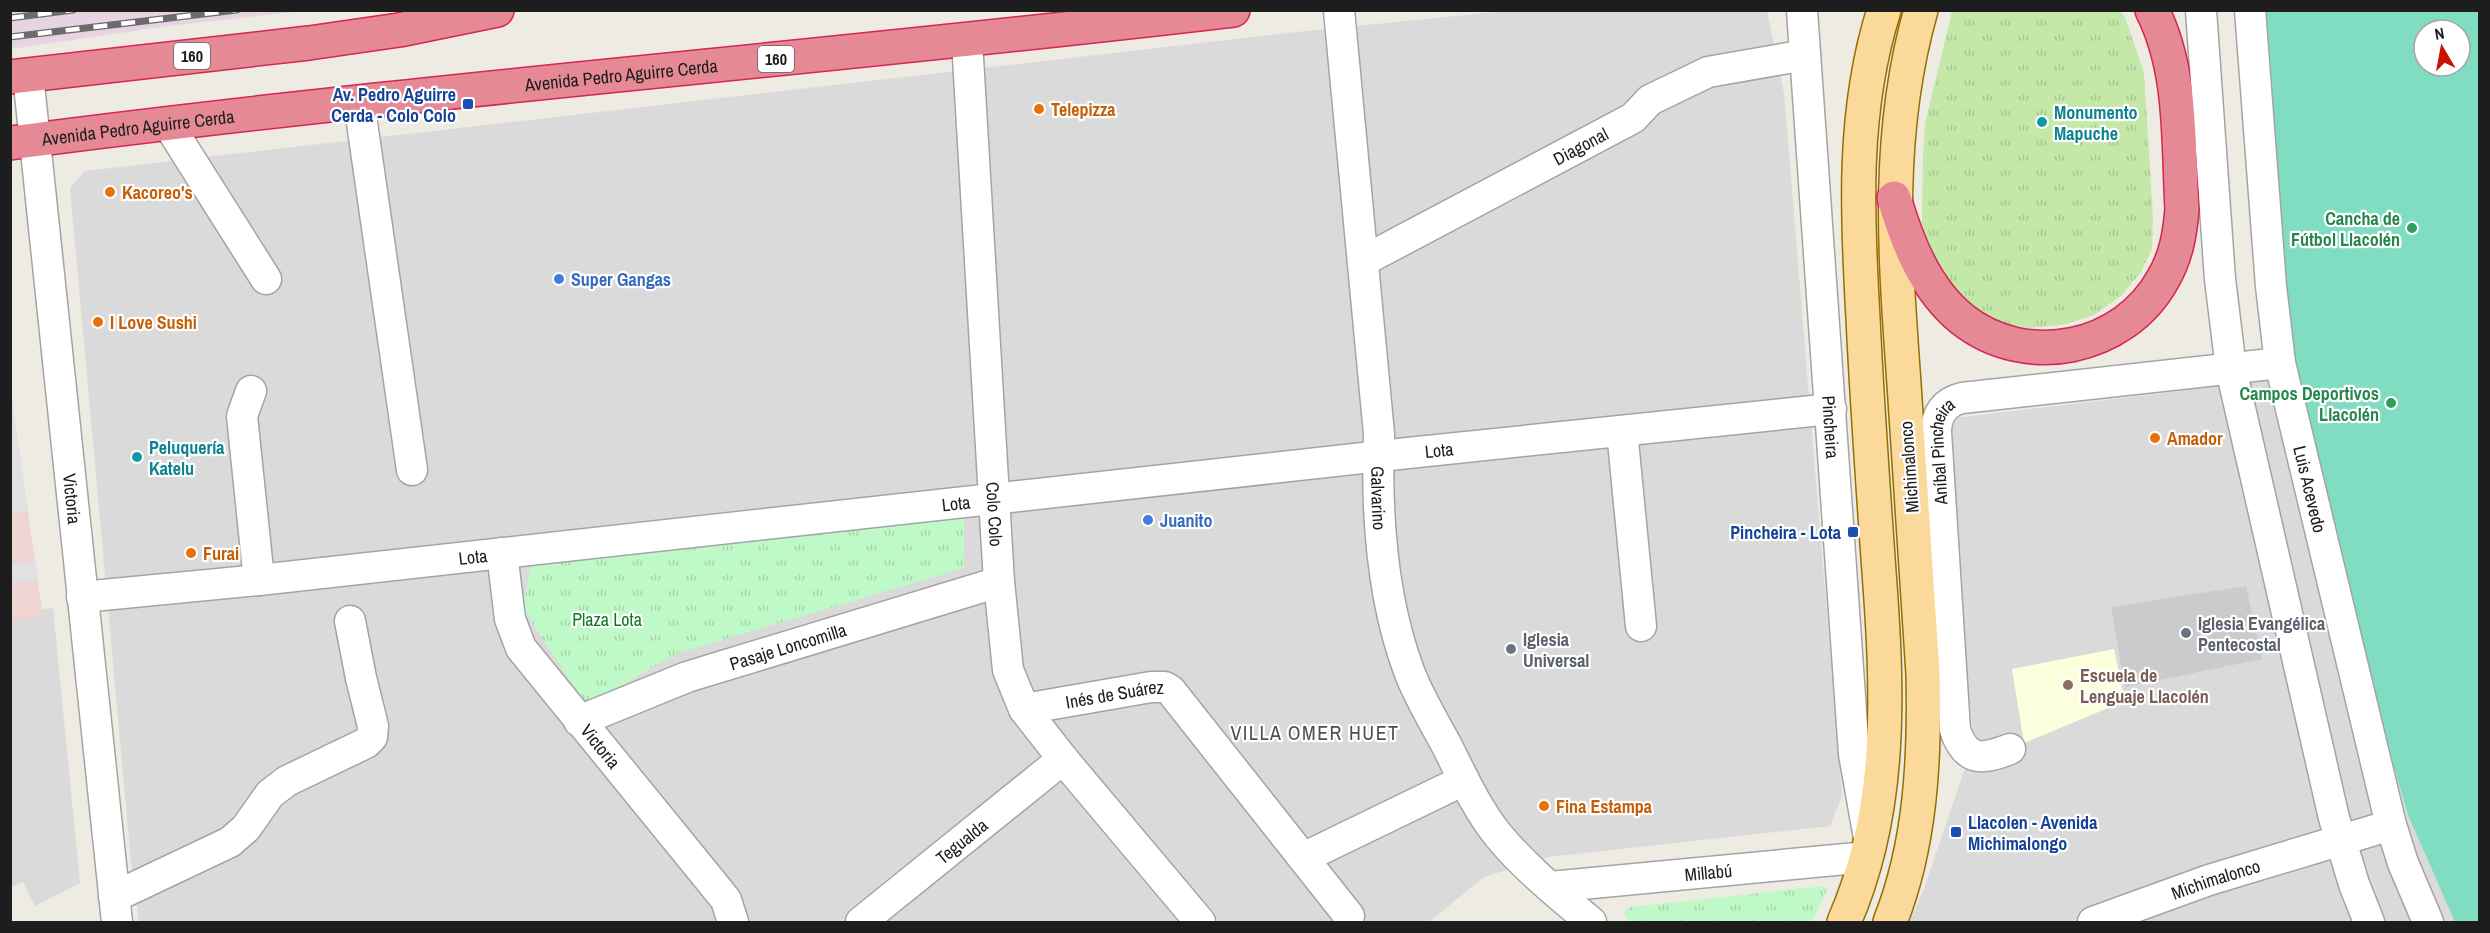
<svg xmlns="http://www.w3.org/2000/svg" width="2490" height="933" font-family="'Archivo Narrow',sans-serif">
<defs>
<pattern id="grass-tufts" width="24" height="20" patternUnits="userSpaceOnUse" patternTransform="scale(1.5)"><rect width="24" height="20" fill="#c3e8a8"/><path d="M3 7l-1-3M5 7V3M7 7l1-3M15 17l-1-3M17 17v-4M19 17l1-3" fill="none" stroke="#a7c790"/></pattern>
<pattern id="park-tufts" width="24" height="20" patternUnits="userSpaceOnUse" patternTransform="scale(1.5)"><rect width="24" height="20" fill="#bff9c8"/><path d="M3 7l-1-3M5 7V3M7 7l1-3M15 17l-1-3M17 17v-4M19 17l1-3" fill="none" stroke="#a4d5ab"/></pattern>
</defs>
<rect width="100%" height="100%" fill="#eeebe3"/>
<g fill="#dbdada" fill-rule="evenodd">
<path d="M1516,10l251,1 17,82 58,703 -12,30 -282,31 -64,20 -55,45h-1290l-8,-59 -61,-675 15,-17 1211,-139z"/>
<path d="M2262,11h217v911h-570l13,-28 52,-152 -34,-304 15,-20 342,-41zM2424,30h36v36h-36z"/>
<path d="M53,608l27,275 -45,23 -12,-24 -12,5 -1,-274z"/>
</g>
<path fill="#efd5d2" d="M10,387l33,230 -32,4h-1z"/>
<path fill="#fcffdb" d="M2114,649l11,52 -101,42 -12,-74z"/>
<path fill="#cbcbcb" d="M2246,586l16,73 -137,28 -14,-80z"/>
<path fill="#e7d4e2" d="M10,11l1,-1 291,1 -134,15 -157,23z"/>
<path fill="url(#grass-tufts)" d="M1952,11h168l5,6 19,56 9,144 -1,32 -11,23 -20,24 -27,19 -31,10 -34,3 -28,-5 -23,-11 -23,-18 -28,-39 -5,-30 1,-72 2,-29z"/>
<g fill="url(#park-tufts)">
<path d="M964,509v59l-286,85 -92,52 -63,-97 8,-43z"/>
<path d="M1824,886l3,4 -15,32h-182l-5,-6v-4l6,-5z"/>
</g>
<path fill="#81ddc1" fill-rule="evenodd" d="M2263,11h216v911h-24l-47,-107 -88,-302 -36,-220zM2424,30h36v36h-36z"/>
<g fill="#e1e1e1">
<path d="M10,387l18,123 -17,3h-1z"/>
<path d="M35,561l3,19 -27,3v-18z"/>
</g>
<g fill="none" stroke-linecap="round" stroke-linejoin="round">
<g stroke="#a4a4a4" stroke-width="33">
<g id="minor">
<path id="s1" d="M1339,10l40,424c-3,79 2,162 30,237 10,27 26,52 39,77 15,30 29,61 50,87 27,33 61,60 93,87"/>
<path id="s2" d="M1802,10l52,744 15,84"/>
<path d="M2201,10l19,269 11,90 103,449 20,66 15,38"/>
<path id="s3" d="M2250,10l21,276 9,77 111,462 12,38 25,59"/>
<path id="s4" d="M967,41l32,541 9,88 16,39 39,50 137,163"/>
<path id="s5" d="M28,75l89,847"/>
<path d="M359,102l53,368"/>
<path d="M168,124l98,155"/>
<path id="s6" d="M1363,261l270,-143 17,-18 58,-28 97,-17"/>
<path d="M251,391l-9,25 17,164"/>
<path d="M1622,431l19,195"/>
<path id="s7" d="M502,553l8,66 11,29 197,242 8,10 7,22"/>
<path id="s8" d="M82,597l177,-17 1149,-127 423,-44"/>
<path id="s9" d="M1024,709l127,-22h14l6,4 178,225"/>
<path id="s10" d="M579,721l108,-44 312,-95"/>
<path id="s11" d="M2010,749c-28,11 -44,13 -55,-19l-19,-298c0,-18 9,-30 26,-34l318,-35"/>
<path d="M1303,858l161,-78"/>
<path id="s12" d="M1550,887l317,-30"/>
<path d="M114,897l116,-55 16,-14 24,-34 17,-13 79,-38 6,-6 1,-11 -12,-48 -11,-57"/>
<path id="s13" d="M861,922l202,-163"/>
<path id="s14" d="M2093,922l116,-42 182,-55"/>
</g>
</g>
<g stroke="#946f01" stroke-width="36">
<g id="major">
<path d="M1844,922c49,-111 44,-232 35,-350 -6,-85 -12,-169 -16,-254 -6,-104 -11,-207 21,-308"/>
<path d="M1890,922c31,-78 35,-164 33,-248 -6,-97 -13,-193 -19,-290 -9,-128 -19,-248 17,-374"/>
</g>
</g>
<g stroke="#d62554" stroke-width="36">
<g id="highway">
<path d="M10,77l299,-34 90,-13 98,-20"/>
<path id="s15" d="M10,143c407,-53 816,-85 1223,-133"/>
<path d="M1894,198c13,44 31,91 68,121 64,51 162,31 201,-40 13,-22 17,-45 19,-70 -4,-66 1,-138 -30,-199"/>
</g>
</g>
<use href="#minor" stroke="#fff" stroke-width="30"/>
<use href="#major" stroke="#fbd99b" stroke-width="33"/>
<use href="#highway" stroke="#e58a94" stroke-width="33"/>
<g stroke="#6b6b6b" stroke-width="7">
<g id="rail">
<path d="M10,18l63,-8"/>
<path d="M10,37l227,-27"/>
</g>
</g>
<use href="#rail" stroke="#fff" stroke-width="4.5" stroke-dasharray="14" stroke-linecap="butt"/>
</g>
<g fill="#1a4fb4" stroke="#fff" stroke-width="2">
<rect x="462" y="98" width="12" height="12" rx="3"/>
<rect x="1847" y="526" width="12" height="12" rx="3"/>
<rect x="1950" y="826" width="12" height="12" rx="3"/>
</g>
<g fill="#e8710a" stroke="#fff" stroke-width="2">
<circle cx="1039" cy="109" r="6"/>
<circle cx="110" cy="192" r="6"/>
<circle cx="98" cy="322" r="6"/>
<circle cx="2155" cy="438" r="6"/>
<circle cx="191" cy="553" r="6"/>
<circle cx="1544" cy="806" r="6"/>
</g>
<g fill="#0f9aa8" stroke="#fff" stroke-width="2">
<circle cx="2042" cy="122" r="6"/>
<circle cx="137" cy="457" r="6"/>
</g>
<g fill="#2e9e5b" stroke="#fff" stroke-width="2">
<circle cx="2412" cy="228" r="6"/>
<circle cx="2391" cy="403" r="6"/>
</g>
<g fill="#3f7fe0" stroke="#fff" stroke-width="2">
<circle cx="559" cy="279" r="6"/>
<circle cx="1148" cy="520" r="6"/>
</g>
<g fill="#6b7280" stroke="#fff" stroke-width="2">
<circle cx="2186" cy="633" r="6"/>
<circle cx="1511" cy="649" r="6"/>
</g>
<circle fill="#8d6e63" stroke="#fff" stroke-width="2" cx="2068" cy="685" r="6"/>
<g text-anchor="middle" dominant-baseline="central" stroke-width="4.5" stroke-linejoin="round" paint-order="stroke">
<g fill="#fff" stroke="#616161" stroke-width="1.5">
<rect x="174" y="43" width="36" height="26" rx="4.5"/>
<rect x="758" y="46" width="36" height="26" rx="4.5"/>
</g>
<g font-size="16" font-weight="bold" fill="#1d1d1d">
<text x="192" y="56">160</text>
<text x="776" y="59">160</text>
</g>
<g font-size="18" fill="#1d1d1d" stroke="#fff">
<text stroke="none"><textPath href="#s15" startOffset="615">Avenida Pedro Aguirre Cerda</textPath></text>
<text stroke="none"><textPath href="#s15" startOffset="129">Avenida Pedro Aguirre Cerda</textPath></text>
<text stroke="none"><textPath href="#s6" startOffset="246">Diagonal</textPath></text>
<text stroke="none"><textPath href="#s2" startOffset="418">Pincheira</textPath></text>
<text stroke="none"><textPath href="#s8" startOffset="1365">Lota</textPath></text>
<text stroke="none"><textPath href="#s11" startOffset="350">Aníbal Pincheira</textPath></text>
<text transform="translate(1909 467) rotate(-94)">Michimalonco</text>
<text stroke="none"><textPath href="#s3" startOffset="484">Luis Acevedo</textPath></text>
<text stroke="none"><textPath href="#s5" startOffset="426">Victoria</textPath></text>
<text stroke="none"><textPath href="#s1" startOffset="490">Galvarino</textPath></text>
<text stroke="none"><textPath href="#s8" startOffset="879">Lota</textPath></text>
<text stroke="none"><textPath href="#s4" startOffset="474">Colo Colo</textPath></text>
<text stroke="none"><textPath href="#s8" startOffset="393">Lota</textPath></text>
<text stroke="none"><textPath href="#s10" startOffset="222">Pasaje Loncomilla</textPath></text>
<text stroke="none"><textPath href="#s9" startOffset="92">Inés de Suárez</textPath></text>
<text stroke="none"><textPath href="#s7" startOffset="224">Victoria</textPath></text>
<text stroke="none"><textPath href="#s13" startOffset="129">Tegualda</textPath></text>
<text stroke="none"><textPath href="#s12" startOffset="159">Millabú</textPath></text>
<text stroke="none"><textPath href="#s14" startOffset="130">Michimalonco</textPath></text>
</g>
<g font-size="18" font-weight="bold" fill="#164399" stroke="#fff" text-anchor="end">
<text x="456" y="94">Av. Pedro Aguirre<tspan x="456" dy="21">Cerda - Colo Colo</tspan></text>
<text x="1841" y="532">Pincheira - Lota</text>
<text x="1968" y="822" text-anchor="start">Llacolen - Avenida<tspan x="1968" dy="21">Michimalongo</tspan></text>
</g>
<g font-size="18" font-weight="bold" fill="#c56008" stroke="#fff" text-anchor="start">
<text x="1051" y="109">Telepizza</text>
<text x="122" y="192">Kacoreo's</text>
<text x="110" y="322">I Love Sushi</text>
<text x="2167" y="438">Amador</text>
<text x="203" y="553">Furai</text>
<text x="1556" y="806">Fina Estampa</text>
</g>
<g font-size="18" font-weight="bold" fill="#0d838f" stroke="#fff" text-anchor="start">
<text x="2054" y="112">Monumento<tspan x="2054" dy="21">Mapuche</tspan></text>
<text x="149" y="447">Peluquería<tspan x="149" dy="21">Katelu</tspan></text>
</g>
<g font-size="18" font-weight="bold" fill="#27864d" stroke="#fff" text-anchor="end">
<text x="2400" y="218">Cancha de<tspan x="2400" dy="21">Fútbol Llacolén</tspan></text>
<text x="2379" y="393">Campos Deportivos<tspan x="2379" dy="21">Llacolén</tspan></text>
</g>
<g font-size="18" font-weight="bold" fill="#366cbe" stroke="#fff" text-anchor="start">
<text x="571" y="279">Super Gangas</text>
<text x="1160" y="520">Juanito</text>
</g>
<g font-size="18" fill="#0c791e" stroke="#fff">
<text x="607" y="619">Plaza Lota</text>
</g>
<g font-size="18" font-weight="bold" fill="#5b616d" stroke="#fff" text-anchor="start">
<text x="2198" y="623">Iglesia Evangélica<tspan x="2198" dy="21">Pentecostal</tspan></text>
<text x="1523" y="639">Iglesia<tspan x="1523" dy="21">Universal</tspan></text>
</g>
<g font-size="18" font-weight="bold" fill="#785e54" stroke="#fff" text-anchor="start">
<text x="2080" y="675">Escuela de<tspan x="2080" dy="21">Lenguaje Llacolén</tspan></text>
</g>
<g font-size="20" letter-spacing="1.5" fill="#505050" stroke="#fff">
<text x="1315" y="732">VILLA OMER HUET</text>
</g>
</g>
<rect width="2490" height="933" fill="none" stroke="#1d1d1d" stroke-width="24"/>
<g transform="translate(2442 48) rotate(350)"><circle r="28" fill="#ffffff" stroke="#a5a5a5" stroke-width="1.5"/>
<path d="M0-4.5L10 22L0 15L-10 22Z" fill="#c81202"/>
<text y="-9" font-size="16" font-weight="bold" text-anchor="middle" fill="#1d1d1d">N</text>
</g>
</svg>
